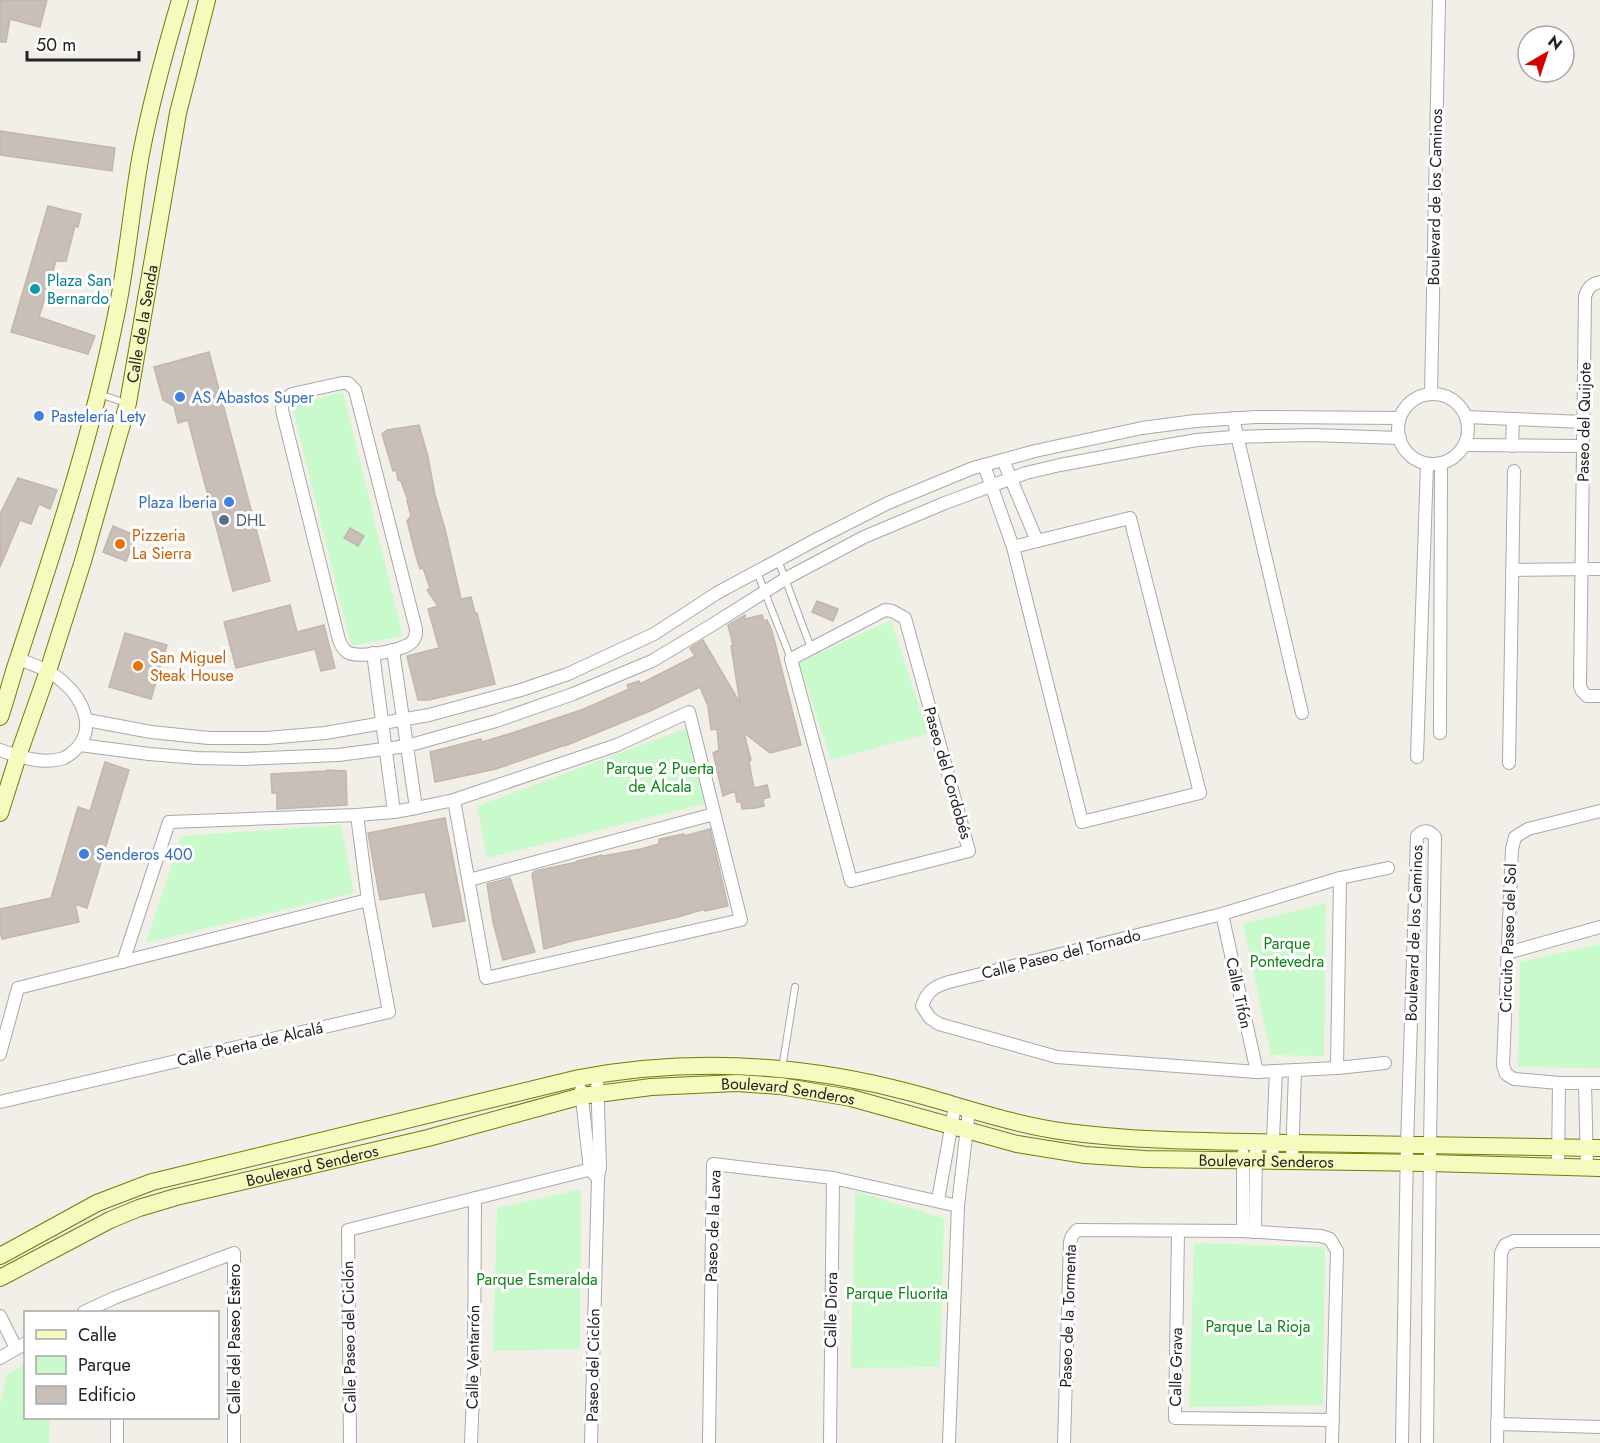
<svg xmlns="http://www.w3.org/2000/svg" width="1600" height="1443" font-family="Jost,sans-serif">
<rect width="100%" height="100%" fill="#f2efe9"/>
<g fill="#c8facc">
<path d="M343,392l60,244 -52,10 -59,-241z"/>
<path d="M891,620l37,114 -97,26 -32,-97z"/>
<path d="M687,728l18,76 -218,54 -10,-52z"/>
<path d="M341,825l13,68 -208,50 35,-107z"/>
<path d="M1326,903l-2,153 -53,-1 -28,-131z"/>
<path d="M1600,944v124l-82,-1 2,-105z"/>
<path d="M581,1189l-1,160 -87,2 4,-143z"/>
<path d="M855,1191l89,27 -4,149 -89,1z"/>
<path d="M1194,1243l131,4 -2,158 -134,2z"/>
<path d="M25,1364l1,54h24l-1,25h-49v-38l7,-31z"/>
</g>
<g fill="#c7bfb8" stroke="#c4b6ab" stroke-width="1.5">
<path d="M0,0h47l-7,27 -30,-8 -4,23h-6z"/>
<path d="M0,131l115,17 -3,23 -112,-16z"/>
<path d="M48,206l33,8 -3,13 -3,-1 -9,35h-10l-17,56 56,19 -7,18 -77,-22z"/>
<path d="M209,352l61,229 -37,10 -45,-171 -10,3 -4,-17 -11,-6 -9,-33z"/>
<path d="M419,425l9,32 7,38 10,34 16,70 10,-2 4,16h2l18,71 -66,16h-11l-11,-44 32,-8 -11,-39 10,-3 -11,-16 3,-2 -7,-20 -3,1 -4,-13 -9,-35 4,-5 -4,-15h1l-7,-20 -3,-1 -2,-10 -3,1 -11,-37 5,-4z"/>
<path d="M18,478l39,12 -7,19 -11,-5 -8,20 -11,-4 -20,47v-53z"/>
<path d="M113,526l23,10 -10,25 -23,-9z"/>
<path d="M350,528l14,8 -6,10 -14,-8z"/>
<path d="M817,601l21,8 -5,12 -21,-9z"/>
<path d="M290,605l7,27 27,-7 11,43 -14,3 -6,-22 -79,19 -12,-46z"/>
<path d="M745,615v4l17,-4 2,6 3,-1 5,11 29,114 -31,8 -26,-20 7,27 -2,2 5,26 13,-3 3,12 -7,2 1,7 -8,2 -14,1 -1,-7h-4l-2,-11 -12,5 -10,-43 6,-3 -2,-21 -6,1 -3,-24 -8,-19 -50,24 -85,35v-1l-69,24 -61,13 -5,-30 51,-13 1,3 33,-10 69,-23 45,-20 -2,-4 12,-4 1,3 55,-28 -5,-8 13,-8 37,63 -9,-57 2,-1 -5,-20z"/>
<path d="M125,633l42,12 -16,54 -42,-12z"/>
<path d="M105,762l24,8 -42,138 -12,-4 4,18 -77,17 -2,-9v-21l51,-11 27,-91 12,4z"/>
<path d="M327,770l19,1 1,34 -70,4v-16h-5l-1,-19 56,-3z"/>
<path d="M445,818l20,103 -32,6 -8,-35 -45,8 -12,-67z"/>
<path d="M710,829l18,77 -23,5v-2l-27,8 -106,24 -28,8 -12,-75 3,-3 42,-9v-1l25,-6 1,1 38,-7 18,-5v-5l25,-5v2z"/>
<path d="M510,878l25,74 -32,8 -10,-38 -6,-38z"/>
</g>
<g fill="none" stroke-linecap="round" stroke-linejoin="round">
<g stroke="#a9a9a9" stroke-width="8">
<g id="service">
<path d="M99,394l27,9"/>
<path d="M778,560l33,88"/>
<path d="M757,572l34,87"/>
<path d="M782,1069l13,-82"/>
</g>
</g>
<g stroke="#a9a9a9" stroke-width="14">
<g id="minor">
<path d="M1600,282c-9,2 -12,6 -15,14l-5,390 2,5 5,5h13"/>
<path d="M342,383h6l7,7 61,239c0,5 0,9 -4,13 -9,9 -54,17 -65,10 -4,-3 -6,-7 -8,-12l-57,-230c0,-8 2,-11 10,-16z"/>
<path d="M1431,394l8,-394"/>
<circle cx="1433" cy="429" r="35"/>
<path d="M1466,417l118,5"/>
<path d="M1233,418l69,295"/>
<path d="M1464,445l119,1"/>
<path d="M1512,446l1,-27"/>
<path d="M1003,460l34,81"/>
<path d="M984,465l29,82"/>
<path d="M1130,518l70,275 -118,29 -69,-275z"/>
<path d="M1512,570l88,-1"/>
<path d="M885,610l7,1 13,7 64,233 -118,30 -60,-222z"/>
<path d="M393,650l23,158"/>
<path d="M373,653l21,159"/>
<path d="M87,720l64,12 58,6h58l58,-5 104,-18 92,-25 47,-16 86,-40 63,-41 100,-54 71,-36 85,-35 62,-17 107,-23 53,-7 61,-4 144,1"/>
<path d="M1440,733l1,-270"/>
<path d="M80,745l69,9 48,4 47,1 94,-4 69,-9 89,-25 77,-27 79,-33 60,-36 73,-46 79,-42 81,-34 81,-30 34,-8 91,-17 46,-8 35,-3 80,-2 88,3"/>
<path d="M0,750c19,7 44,15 64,8 4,-2 8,-5 11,-8 22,-21 8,-51 -12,-68 -13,-12 -29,-17 -45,-23"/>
<path d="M1417,757l10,-293"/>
<path d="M1509,763l5,-292"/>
<path d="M1600,811l-72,18 -13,8 -3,12 -9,216 3,9 8,5 45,4h41"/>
<path d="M469,880l245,-66"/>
<path d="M1222,914l35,158"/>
<path d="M1507,953l93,-26"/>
<path d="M123,962l46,-140 188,-7 37,-3 22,-4 38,-8 163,-55 72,-33 52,208 -255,58 -32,-178"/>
<path d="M0,1054l18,-66 350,-88"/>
<path d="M1385,1063l-48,5 -80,4 -200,-15 -118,-33 -9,-6 -8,-12c5,-15 13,-20 27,-24l273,-68 118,-36 48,-10"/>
<path d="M1337,1068l3,-190"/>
<path d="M1585,1083l2,85"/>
<path d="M581,1090l9,80 5,5"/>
<path d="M0,1102l389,-90 -21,-112 -11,-85"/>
<path d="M1243,1154v77"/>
<path d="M1272,1161l4,-90"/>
<path d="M1292,1161l3,-90"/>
<path d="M1558,1168l1,-85"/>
<path d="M938,1200l17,-94"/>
<path d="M1178,1231l-3,187 158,2"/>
<path d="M1255,1232l1,-90"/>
<path d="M84,1312l30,-14 120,-45v190"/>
<path d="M0,1316l16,32"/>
<path d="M0,1358l26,-15"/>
<path d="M117,1418v25"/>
<path d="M1497,1424l103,3"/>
<path d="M350,1443l-2,-213 252,-63"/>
<path d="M471,1443l3,-72 1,-173"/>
<path d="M591,1443l7,-265 2,-11 -3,-92"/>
<path d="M709,1443l4,-279 120,14 125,28"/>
<path d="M830,1443l3,-265"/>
<path d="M949,1443l9,-237 11,-96"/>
<path d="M1064,1443l6,-201 2,-6 5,-6 166,1 78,5 9,3 7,12 -5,192"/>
<path d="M1402,1443l5,-298 10,-309c7,-7 12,-6 18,1l-5,309 -3,297"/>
<path d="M1497,1443l4,-190 4,-8 9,-4h86"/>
</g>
</g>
<g stroke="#707d05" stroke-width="18">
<g id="secondary">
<path d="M0,717c7,-20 12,-41 19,-61 36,-110 73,-222 96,-336 12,-55 16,-111 26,-166 10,-52 24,-103 39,-154"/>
<path id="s1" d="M0,813l18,-57 30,-85 35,-110 45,-158 50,-290 29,-113"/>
<path d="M0,1256l97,-53 55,-21 427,-104c111,-21 224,-14 333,15 52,14 102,32 155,39 76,10 152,9 228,11 101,2 203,4 305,5"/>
<path id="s2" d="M0,1278l110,-58 29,-12 37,-11 252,-59 154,-42 69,-9 86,-4 43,3 71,12 166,46 68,11 60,4 285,4 170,5"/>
</g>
</g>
<use href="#service" stroke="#fff" stroke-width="6"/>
<use href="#minor" stroke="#fff" stroke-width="12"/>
<use href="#secondary" stroke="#f7fabf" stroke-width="16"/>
</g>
<circle fill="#0f9aa8" stroke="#fff" stroke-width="2" cx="35" cy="289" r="6"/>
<g fill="#3f7fe0" stroke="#fff" stroke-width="2">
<circle cx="180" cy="397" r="6"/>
<circle cx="39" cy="416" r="6"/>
<circle cx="229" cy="502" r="6"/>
<circle cx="84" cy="854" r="6"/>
</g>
<circle fill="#5c6f8a" stroke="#fff" stroke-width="2" cx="224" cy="520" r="6"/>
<g fill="#e8710a" stroke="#fff" stroke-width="2">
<circle cx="120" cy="544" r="6"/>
<circle cx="138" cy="666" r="6"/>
</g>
<g text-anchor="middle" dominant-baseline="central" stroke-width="6" stroke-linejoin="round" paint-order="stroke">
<g font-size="16" fill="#222" stroke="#fff">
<text transform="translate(1435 197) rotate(-89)">Boulevard de los Caminos</text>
<text stroke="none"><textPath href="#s1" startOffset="510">Calle de la Senda</textPath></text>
<text transform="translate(1584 422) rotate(-89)">Paseo del Quijote</text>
<text transform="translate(948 773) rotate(74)">Paseo del Cordobés</text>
<text transform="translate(1414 933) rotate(-88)">Boulevard de los Caminos</text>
<text transform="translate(1508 938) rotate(-88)">Circuito Paseo del Sol</text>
<text transform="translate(1061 954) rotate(-14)">Calle Paseo del Tornado</text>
<text transform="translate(1239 993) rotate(78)">Calle Tifón</text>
<text transform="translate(250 1044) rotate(-13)">Calle Puerta de Alcalá</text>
<text stroke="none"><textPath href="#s2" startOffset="820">Boulevard Senderos</textPath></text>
<text stroke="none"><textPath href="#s2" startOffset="1306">Boulevard Senderos</textPath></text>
<text stroke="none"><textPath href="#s2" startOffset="334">Boulevard Senderos</textPath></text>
<text transform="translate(713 1226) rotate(-88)">Paseo de la Lava</text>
<text transform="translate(831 1310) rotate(-89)">Calle Diora</text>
<text transform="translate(1068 1316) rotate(-88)">Paseo de la Tormenta</text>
<text transform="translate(349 1337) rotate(-91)">Calle Paseo del Ciclón</text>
<text transform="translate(234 1339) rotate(-90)">Calle del Paseo Estero</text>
<text transform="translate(473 1357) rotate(-89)">Calle Ventarrón</text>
<text transform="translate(593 1365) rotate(-89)">Paseo del Ciclón</text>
<text transform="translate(1176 1367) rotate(-89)">Calle Grava</text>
</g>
<g font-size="16" fill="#0d838f" stroke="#fff" text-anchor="start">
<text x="47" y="280">Plaza San<tspan x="47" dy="18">Bernardo</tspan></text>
</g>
<g font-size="16" fill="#366cbe" stroke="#fff" text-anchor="start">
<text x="192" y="397">AS Abastos Super</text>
<text x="51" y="416">Pastelería Lety</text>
<text x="217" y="502" text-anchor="end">Plaza Iberia</text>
<text x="96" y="854">Senderos 400</text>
</g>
<g font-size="16" fill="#4e5e75" stroke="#fff" text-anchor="start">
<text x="236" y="520">DHL</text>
</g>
<g font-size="16" fill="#c56008" stroke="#fff" text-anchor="start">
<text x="132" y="535">Pizzeria<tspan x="132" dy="18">La Sierra</tspan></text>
<text x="150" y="657">San Miguel<tspan x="150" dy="18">Steak House</tspan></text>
</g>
<g font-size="16" fill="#0c8416" stroke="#fff">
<text x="660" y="768">Parque 2 Puerta<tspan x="660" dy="18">de Alcala</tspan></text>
<text x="1287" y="943">Parque<tspan x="1287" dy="18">Pontevedra</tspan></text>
<text x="537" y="1279">Parque Esmeralda</text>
<text x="897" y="1293">Parque Fluorita</text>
<text x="1258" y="1326">Parque La Rioja</text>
</g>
</g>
<rect x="24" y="1311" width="195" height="108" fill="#ffffff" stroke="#a7a7a7" stroke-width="1.5"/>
<rect x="36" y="1330" width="30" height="9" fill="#f7fabf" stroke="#a7a7a7" stroke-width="1.5"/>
<text x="78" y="1341" font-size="18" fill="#222222">Calle</text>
<rect x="36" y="1356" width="30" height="18" fill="#c8facc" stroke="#a7a7a7" stroke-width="1.5"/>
<text x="78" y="1371" font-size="18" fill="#222222">Parque</text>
<rect x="36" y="1386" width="30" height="18" fill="#c7bfb8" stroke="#a7a7a7" stroke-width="1.5"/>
<text x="78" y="1401" font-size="18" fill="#222222">Edificio</text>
<g transform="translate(1546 54) rotate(39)"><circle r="28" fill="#ffffff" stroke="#a7a7a7" stroke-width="1.5"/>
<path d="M0-4.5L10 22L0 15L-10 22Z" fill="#d40000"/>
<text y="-9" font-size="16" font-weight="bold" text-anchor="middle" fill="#222222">N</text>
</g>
<path d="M27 51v9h112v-9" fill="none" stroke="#222222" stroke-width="3"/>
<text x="36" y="51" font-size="18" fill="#222222" stroke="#ffffff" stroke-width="4.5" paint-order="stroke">50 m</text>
</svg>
